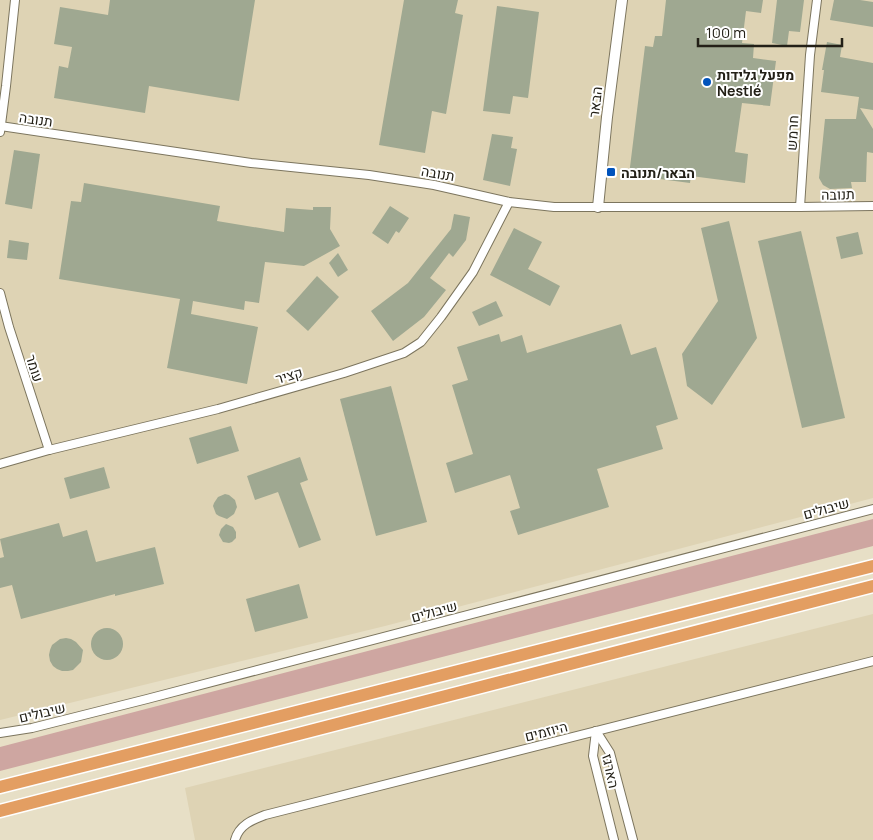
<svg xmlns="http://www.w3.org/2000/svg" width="873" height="840" font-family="Manrope,Heebo,sans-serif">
<rect width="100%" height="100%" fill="#e7dfc6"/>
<g fill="#ded3b4">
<path d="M0,0h873v498l-488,128 -385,94z"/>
<path d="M873,614v226h-678l-10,-52z"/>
</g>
<path fill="#cea6a1" d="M873,519v27l-873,225v-24z"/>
<g fill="#9fa891">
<path d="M110,0h145l-16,101 -90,-15 -4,27 -91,-15 5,-32 9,2 4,-21 -18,-3 6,-37 48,8z"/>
<path d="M404,0h54l-3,13 8,2 -17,99 -14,-3 -7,42 -46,-8z"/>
<path d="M666,0h97l-2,13 -15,-2 -4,32 12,1 -1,14 23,3 -6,45 -28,-3 -7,49 13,2 -3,29 -54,-7 -1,7 -61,-8 16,-129 8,1 2,-11h7z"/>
<path d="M777,0h27l-4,32 -11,-1 -2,15 -15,-3z"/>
<path d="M834,0h26l13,2v25l-43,-7z"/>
<path d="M497,6l42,6 -11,86 -15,-2 -3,18 -27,-3z"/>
<path d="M827,42l15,3 -2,12 33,6v47l-13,-2 13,21v24l-6,-1 -1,30h-15l1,6 -22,1 -7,-4 -4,-7 6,-59h31l3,-22 -38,-5 3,-22h-2z"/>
<path d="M492,134l21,3 -2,11 6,1 -7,37 -27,-6z"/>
<path d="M14,150l26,4 -8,55 -27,-5z"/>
<path d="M84,183l136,23 -3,15 67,11 2,-24 27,2v-3h18l-1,22 10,17 -36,20 -39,-4 -6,41 -14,-2 -1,9 -51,-9 -2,13 67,13 -11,57 -80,-16 13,-69 -121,-20 12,-78 10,1z"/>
<path d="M390,206l19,12 -10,15 -3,-2 -8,13 -16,-11z"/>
<path d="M454,214l16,3 -4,23 -13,17 -4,-4 -19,25 16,12 -22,27 -31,24 -22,-30 37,-28 43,-54z"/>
<path d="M729,221l28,117 -45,67 -25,-19 -5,-32 36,-53 -17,-73z"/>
<path d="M514,228l28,14 -14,27 32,17 -10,20 -60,-31z"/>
<path d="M801,231l44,187 -43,10 -44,-187z"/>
<path d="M858,232l5,22 -22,5 -5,-22z"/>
<path d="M9,240l20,3 -2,17 -20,-2z"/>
<path d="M338,253l10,17 -10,7 -9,-14z"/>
<path d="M317,276l22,21 -31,34 -22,-20z"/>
<path d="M496,301l7,15 -24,10 -7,-14z"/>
<path d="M621,324l10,31 25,-8 22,72 -22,7 7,23 -66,20 12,38 -91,28 -8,-24 10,-3 -10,-33 -55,18 -9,-30 27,-9 -21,-69 16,-5 -11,-33 42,-13 2,8 21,-7 5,18z"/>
<path d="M391,386l36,136 -51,14 -36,-137z"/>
<path d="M231,426l8,25 -42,13 -8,-26z"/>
<path d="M300,457l8,23 -8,3 21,57 -22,8 -21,-56 -23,8 -8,-24z"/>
<path d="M104,467l6,21 -40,11 -6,-21z"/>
<path d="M225,494l4,1 6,5 2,7 -3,7 -7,5 -8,-3 -3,-2 -3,-8 1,-3 4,-6z"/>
<path d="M59,523l4,14 24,-7 9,32 59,-15 9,37 -49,12v-2l-94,25 -9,-34 -12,3v-30l4,-1 -4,-18z"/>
<path d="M226,524l7,3 3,5v6l-4,4 -3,1 -6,-1 -3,-5 -1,-2 2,-6z"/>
<path d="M299,584l9,34 -53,14 -9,-33z"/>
<circle cx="107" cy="644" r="16"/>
<path d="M66,638l5,1 5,3 7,8 -2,12 -8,8 -5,1h-6l-5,-2 -4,-3 -3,-5 -1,-6 1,-5 2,-5 8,-6z"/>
</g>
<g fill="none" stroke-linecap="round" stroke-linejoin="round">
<g stroke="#7c755e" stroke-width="10">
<g id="minor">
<path d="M0,126l251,37 118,12 65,10 75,17 45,5h246l73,-1"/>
<path d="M0,132l6,-46 9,-86"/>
<path d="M800,207l10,-152 7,-55"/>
<path d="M0,293l9,34 40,123"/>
<path d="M0,464l49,-14 169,-41 126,-36 60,-20 17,-11 20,-25 32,-45 36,-70"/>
<path d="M596,731l14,22 23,87"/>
<path d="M596,731l-3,25 21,84"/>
<path d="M0,733l32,-5 115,-29 726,-190"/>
<path d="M235,840c4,-15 17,-20 30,-25l608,-154"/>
</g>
</g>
<g stroke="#7c755e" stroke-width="12">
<path id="tertiary" d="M598,207l9,-90 15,-117"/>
</g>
<g stroke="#fff" stroke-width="15">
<g id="trunk">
<path d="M0,787l873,-221"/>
<path d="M0,811l873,-225"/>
</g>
</g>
<use href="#minor" stroke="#fff" stroke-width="8"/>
<use href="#tertiary" stroke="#fff" stroke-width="10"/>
<use href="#trunk" stroke="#e39e62" stroke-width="12"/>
</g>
<g fill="#0053bc" stroke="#fff" stroke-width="2">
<circle cx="707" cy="82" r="5"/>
<rect x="606" y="167" width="10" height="10" rx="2.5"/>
</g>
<g text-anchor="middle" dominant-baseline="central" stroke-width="4" stroke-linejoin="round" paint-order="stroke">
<g font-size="14" font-weight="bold" fill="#232017" stroke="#fff" text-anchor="start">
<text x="717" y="74">מפעל גלידות<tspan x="717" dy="16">Nestlé</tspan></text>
<text x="621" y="172">הבאר/תנובה</text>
</g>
<g font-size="14" fill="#232017" stroke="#fff">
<text transform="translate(595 102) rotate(-83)">הבאר</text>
<text transform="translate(36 119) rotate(8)">תנובה</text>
<text transform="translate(792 133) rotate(-87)">חרמש</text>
<text transform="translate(438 173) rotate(10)">תנובה</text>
<text transform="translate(838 194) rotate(-1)">תנובה</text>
<text transform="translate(35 368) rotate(72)">עומר</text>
<text transform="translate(289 375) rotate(-16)">קציר</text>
<text transform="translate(826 508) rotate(-15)">שיבולים</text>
<text transform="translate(434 611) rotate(-15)">שיבולים</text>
<text transform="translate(42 712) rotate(-13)">שיבולים</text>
<text transform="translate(546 731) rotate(-14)">היוזמים</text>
<text transform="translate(611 771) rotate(78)">הארגז</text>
</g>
</g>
<path d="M698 38v8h144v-8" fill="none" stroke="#232017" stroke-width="2.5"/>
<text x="706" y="38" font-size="15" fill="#232017" stroke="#ffffff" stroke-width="4" paint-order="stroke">100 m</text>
</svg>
